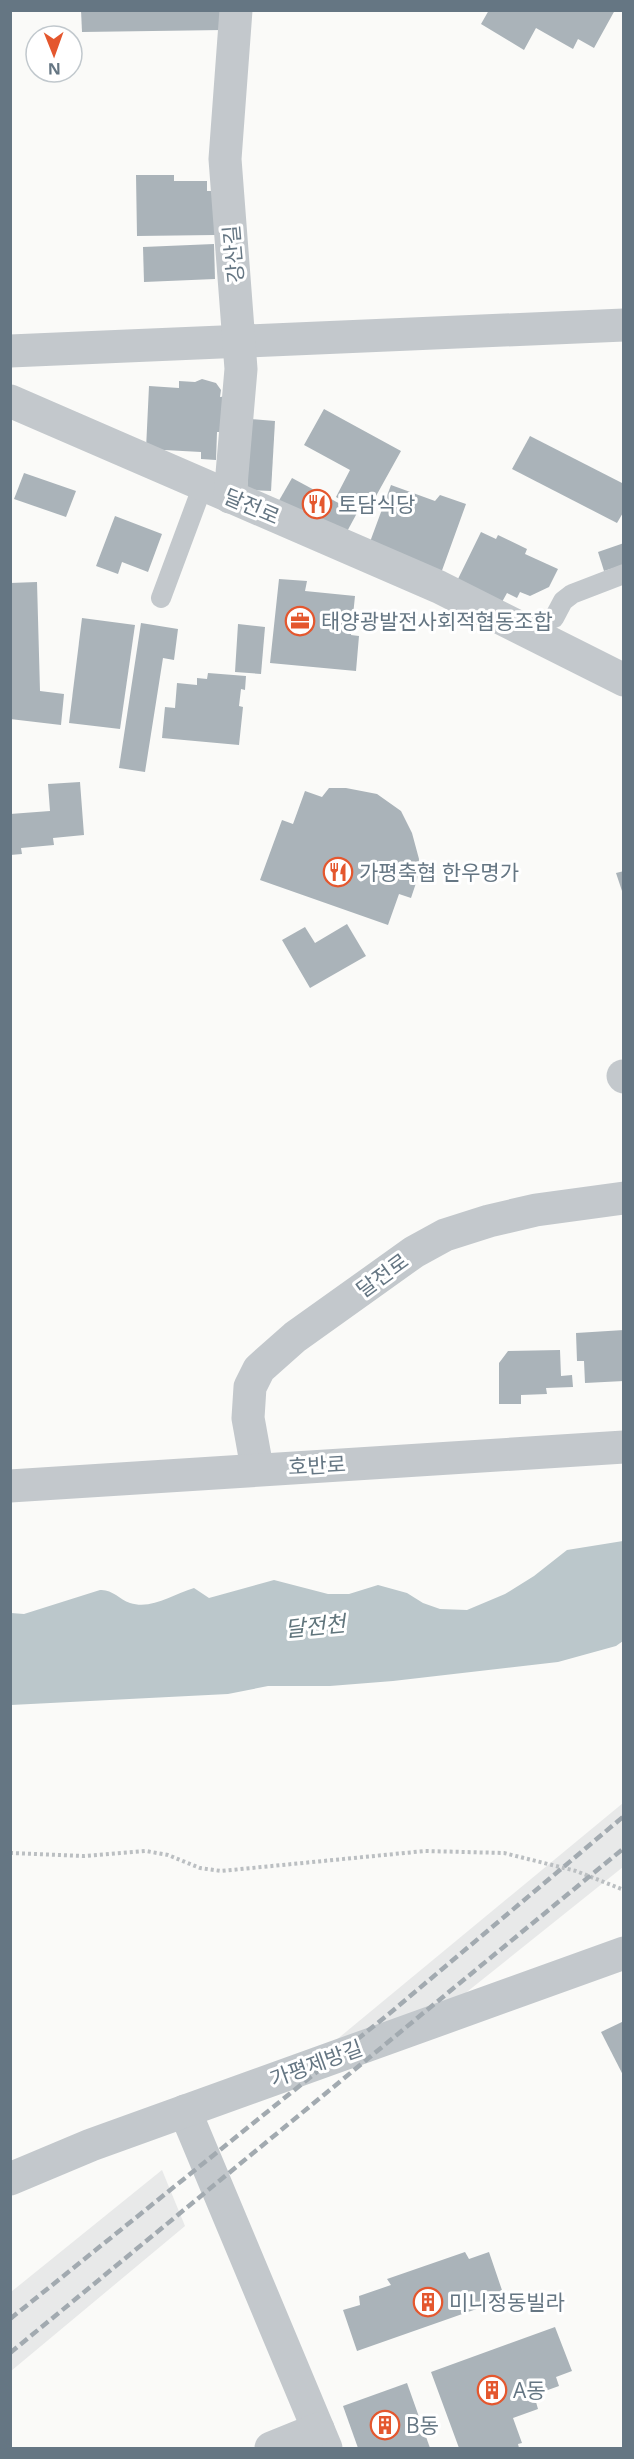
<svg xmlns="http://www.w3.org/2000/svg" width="634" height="2459" font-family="'Open Sans','Noto Sans KR',sans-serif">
<rect width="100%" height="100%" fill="#fafaf8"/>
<g fill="#e8e9e9">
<path d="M623,1803v64l-195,156 -110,32z"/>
<path d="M162,2170l23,56 -174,145v-79z"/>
</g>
<path fill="#bbc7cb" d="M623,1541v100l-7,5 -58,16 -165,19 -63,5h-62l-40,8 -217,11v-92l13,1 76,-24c12,-1 19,9 30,13 22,7 43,-9 64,-15l15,10 65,-18 54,14h21l29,-9 29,8 16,10 17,6 27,1 38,-16 29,-18 33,-26z"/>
<g fill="#aab3b9">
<path d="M81,10h141l1,20 -141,2z"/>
<path d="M489,10h126l-21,38 -16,-9 -5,10 -37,-21 -12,22 -43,-26z"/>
<path d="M136,175h38v6h33v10h7l1,44 -78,1z"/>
<path d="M214,244l1,35 -71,3 -1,-35z"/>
<path d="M202,379l14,4 5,7 -1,7 8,-1 -2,36h-9l-1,28 -15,-1v-7l-55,-3 3,-63 30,2v-7l16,1z"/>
<path d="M324,409l77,42 -35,63 -30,-17 14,-27 -46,-25z"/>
<path d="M251,419l24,2 -4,70 -24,-1z"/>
<path d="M530,436l94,48v27l-7,12 -105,-54z"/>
<path d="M24,473l52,18 -10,26 -52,-18z"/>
<path d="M292,478l65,35 -14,26 -66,-35z"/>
<path d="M391,485l44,16 5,-6 26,9 -26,72 -73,-26z"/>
<path d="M115,516l47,18 -14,38 -26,-10 -4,12 -22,-8z"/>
<path d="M481,532l15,7 2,-4 29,14 -2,5 33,15 -9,18 -19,9 -10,-4 -3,6 -10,-5 -5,9 -45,-21z"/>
<path d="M624,543v22l-20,6 -6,-19z"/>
<path d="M279,579l28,2 -2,10 50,5 -4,39 8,1 -3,35 -86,-8z"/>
<path d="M37,582l3,109 24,3 -3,31 -51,-6v-136z"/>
<path d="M82,618l53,7 -15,104 -51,-6z"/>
<path d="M141,623l37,6 -4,31 -11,-2 -18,114 -26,-4z"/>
<path d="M238,624l27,3 -4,47 -26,-2z"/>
<path d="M208,673l38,3 -1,14 -4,-1 -2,17 4,1 -4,38 -77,-7 3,-31 10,1 2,-25 20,2v-7l10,1z"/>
<path d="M80,782l4,53 -31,3 1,7 -33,3 1,6 -12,1v-41l40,-3 -2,-27z"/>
<path d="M329,788h17l31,6 24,17 11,22 7,26 -2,21 -6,18 -12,-4 -11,31 -128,-45 22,-60 11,4 12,-33 17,6z"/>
<path d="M624,871v23h-1l-7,-21z"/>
<path d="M347,924l19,32 -56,32 -28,-48 23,-13 10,16z"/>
<path d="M624,1330v51l-39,2 -1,-22h-7l-1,-28z"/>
<path d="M560,1350l1,26 11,-1 1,12 -27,1 1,6 -26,1v9h-22v-41l9,-12z"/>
<path d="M624,2021v56l-23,-45z"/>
<path d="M465,2252l4,7 20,-7 16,47 -148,52 -14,-41 17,-5 -1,-9 32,-11 -4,-6z"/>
<path d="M555,2327l17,44 -16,6 3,9 -25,9 4,14 -25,9 9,25 -4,1 1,4h-60l-28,-76z"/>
<path d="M407,2383l23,65h-72l-15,-42z"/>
</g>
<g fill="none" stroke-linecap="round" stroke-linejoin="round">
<path stroke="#bbbfc2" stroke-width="4" stroke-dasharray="3 3" stroke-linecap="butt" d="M10,1853l74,3 62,-5 22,4 32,13 21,3 204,-20 79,2 72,18 48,19"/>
<g stroke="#c3c8cc" stroke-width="20">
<path d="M161,598l42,-113"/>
<path d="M523,630l31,-12 9,-17 9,-7 52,-20"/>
</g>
<g stroke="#c3c8cc" stroke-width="33">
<path d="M10,351l614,-26"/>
<path d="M10,401l429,186 185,93"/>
<path d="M230,497l11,-128 -16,-210 11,-149"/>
<path d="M623,1076l1,1"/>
<path d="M257,1468l-9,-50 2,-31 9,-18 36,-32 119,-85 31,-17 44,-14 47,-11 88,-12"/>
<path d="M10,1486l614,-39"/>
<path d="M185,2111l141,337"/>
<path d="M271,2448l47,-19"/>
</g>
<path stroke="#c3c8cc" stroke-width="33" d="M10,2179l81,-34 533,-192"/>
<g stroke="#a2aab0" stroke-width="4.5" stroke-dasharray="9 4.5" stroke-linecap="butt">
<path d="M10,2319l380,-306 234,-197"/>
<path d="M10,2353l614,-505"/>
</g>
</g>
<defs>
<g id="restaurant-ring" transform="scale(1.5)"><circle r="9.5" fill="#fff" stroke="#e4572e" stroke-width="1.5"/><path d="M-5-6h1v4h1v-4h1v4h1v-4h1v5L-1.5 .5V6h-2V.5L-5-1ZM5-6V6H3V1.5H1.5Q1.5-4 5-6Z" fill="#e4572e"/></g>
<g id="office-ring" transform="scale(1.5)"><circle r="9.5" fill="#fff" stroke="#e4572e" stroke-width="1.5"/><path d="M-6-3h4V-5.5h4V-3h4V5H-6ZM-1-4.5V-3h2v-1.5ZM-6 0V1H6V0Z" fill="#e4572e"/></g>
<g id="building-ring" transform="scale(1.5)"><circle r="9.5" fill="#fff" stroke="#e4572e" stroke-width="1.5"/><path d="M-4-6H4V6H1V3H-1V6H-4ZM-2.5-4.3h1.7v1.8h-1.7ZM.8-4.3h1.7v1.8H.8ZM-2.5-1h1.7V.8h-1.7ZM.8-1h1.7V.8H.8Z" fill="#e4572e"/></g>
</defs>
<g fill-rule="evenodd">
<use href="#restaurant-ring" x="317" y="504"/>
<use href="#office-ring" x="300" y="621"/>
<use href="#restaurant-ring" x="338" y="872"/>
<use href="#building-ring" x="428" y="2302"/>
<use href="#building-ring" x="492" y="2390"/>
<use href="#building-ring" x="385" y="2425"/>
</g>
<g text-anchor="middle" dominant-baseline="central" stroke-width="6" stroke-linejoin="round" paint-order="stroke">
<g font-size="21" fill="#657683" stroke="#fff">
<text transform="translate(233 254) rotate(-95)">강산길</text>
<text transform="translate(252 506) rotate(23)">달전로</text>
<text transform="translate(382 1275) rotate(-36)">달전로</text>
<text transform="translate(317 1465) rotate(-3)">호반로</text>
<text transform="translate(316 2063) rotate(-20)">가평제방길</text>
</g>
<g font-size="21" fill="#657683" stroke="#fff" text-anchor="start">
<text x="338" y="504">토담식당</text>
<text x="321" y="621">태양광발전사회적협동조합</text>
<text x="359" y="872">가평축협 한우명가</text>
<text x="449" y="2302">미니정동빌라</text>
<text x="513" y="2390">A동</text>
<text x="406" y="2425">B동</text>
</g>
<g font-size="22" font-style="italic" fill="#60757c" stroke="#fff">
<text transform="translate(315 1625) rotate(-6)">달전천</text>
</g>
</g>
<rect width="634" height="2459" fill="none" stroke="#657683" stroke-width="24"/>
<g transform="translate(54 54) rotate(179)"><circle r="28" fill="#ffffff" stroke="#c1c8cd" stroke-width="1.5"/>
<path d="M0-4.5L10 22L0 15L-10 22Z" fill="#e4572e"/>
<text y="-9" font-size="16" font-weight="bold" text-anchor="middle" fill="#657683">N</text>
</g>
</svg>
